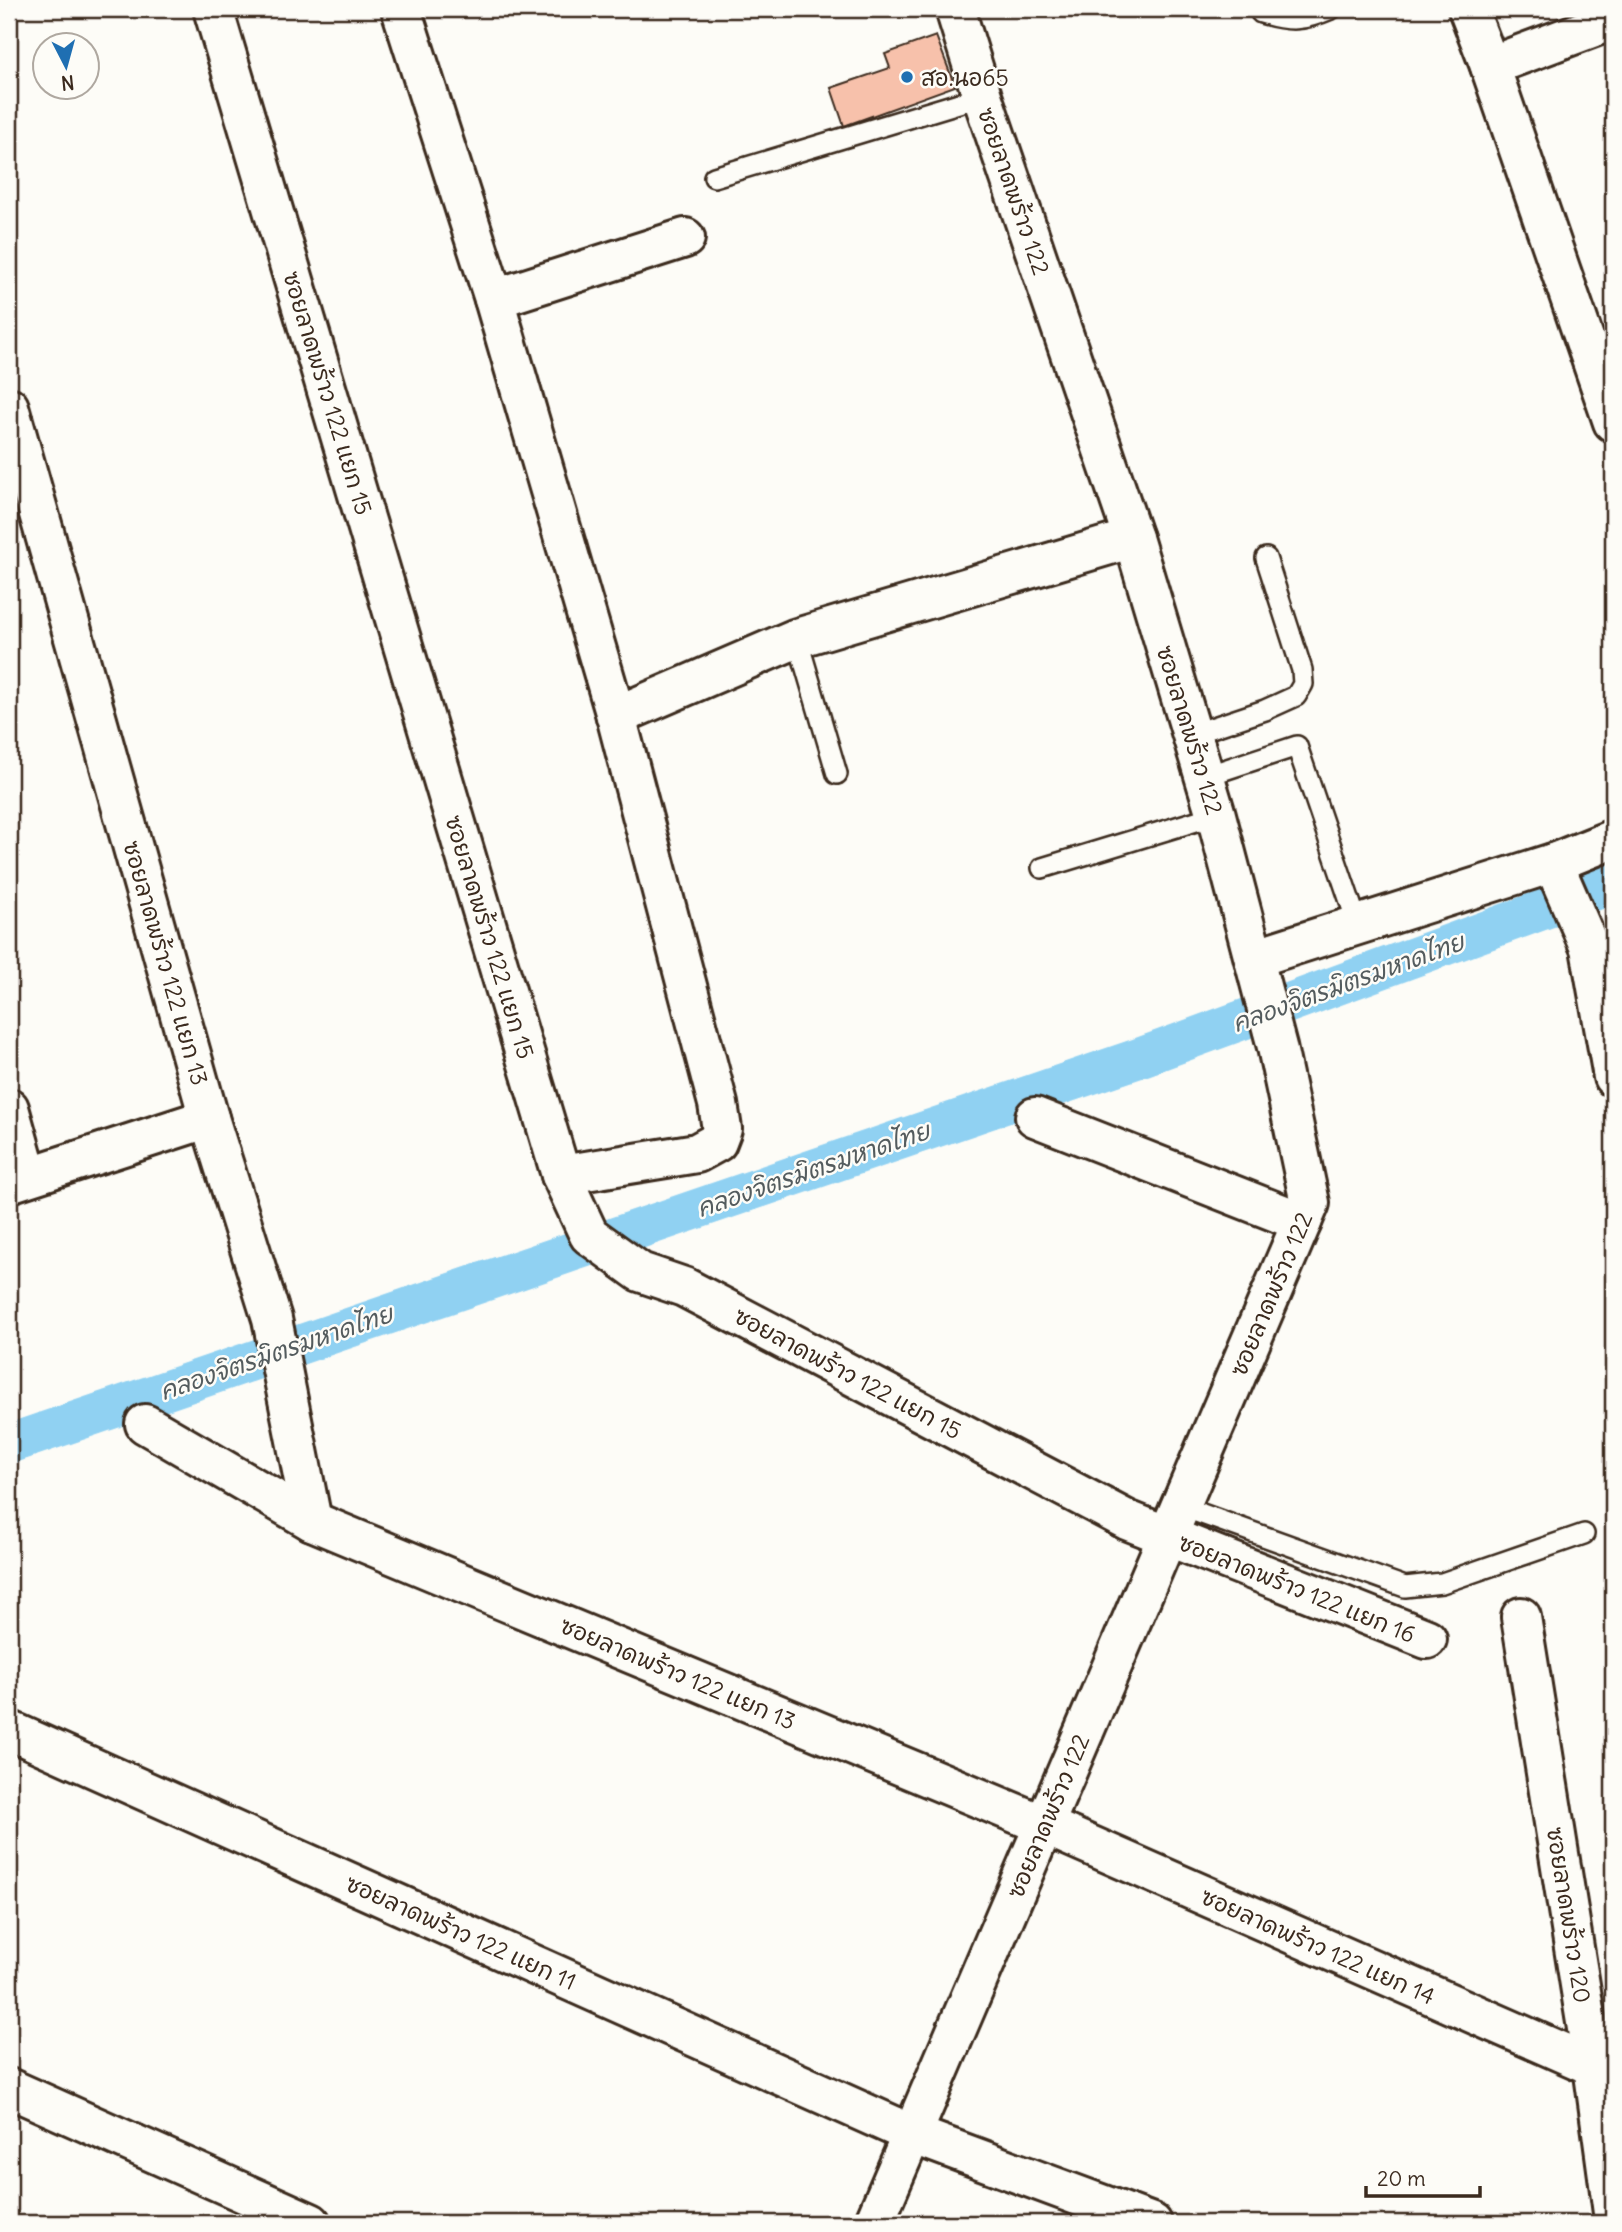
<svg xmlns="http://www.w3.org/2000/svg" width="1622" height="2232" font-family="Delius,'Playpen Sans Thai',sans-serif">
<rect width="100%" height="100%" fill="#fdfcf7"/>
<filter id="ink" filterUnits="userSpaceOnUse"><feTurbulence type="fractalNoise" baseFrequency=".0143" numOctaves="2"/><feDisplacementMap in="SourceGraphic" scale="14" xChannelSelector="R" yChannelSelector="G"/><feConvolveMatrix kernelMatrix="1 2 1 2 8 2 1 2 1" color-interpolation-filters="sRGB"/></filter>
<g filter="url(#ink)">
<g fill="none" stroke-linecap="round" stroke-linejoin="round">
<path stroke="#90d1f2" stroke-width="40" d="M9,1444l1127,-385 477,-175"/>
</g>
<path fill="#f7c1ab" stroke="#3b2a1e" stroke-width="2" d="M936,36l19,50 -111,40 -13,-38 59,-20 -5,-14z"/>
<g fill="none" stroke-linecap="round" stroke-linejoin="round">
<g stroke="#3b2a1e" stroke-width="24">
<g id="service">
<path d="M1258,9l3,4c29,9 42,8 70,-4"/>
<path d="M714,177l268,-81"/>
<path d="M797,638l40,136"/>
<path d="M1190,735l75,-25 31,-14 7,-12 -1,-14 -36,-112"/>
<path d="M1203,777l94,-31 61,179"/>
<path d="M1042,868l174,-53"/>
<path d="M1180,1506l225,81 37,-4 142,-49"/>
</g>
</g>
<g stroke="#3b2a1e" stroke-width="44">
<g id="minor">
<path d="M213,9l348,1166 28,60 51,37 44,15 443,233 300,119"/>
<path d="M401,9l93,290 122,417 102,388 4,25 -5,13 -20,11 -136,22"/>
<path d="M1468,9l22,57 123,356"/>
<path d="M1490,66l123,-46"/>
<path d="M494,299l191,-61"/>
<path d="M9,407l200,711 63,201 40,202"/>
<path d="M616,716l181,-78 336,-100"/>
<path d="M1556,862l5,19 29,67 23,129"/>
<path d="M1254,958l302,-96 57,-23"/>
<path d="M9,1108l19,68"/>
<path d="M1035,1117l267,105"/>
<path d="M9,1183l200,-65"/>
<path d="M145,1424l167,97 732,304 549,241"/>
<path d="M1521,1617l72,449 20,147"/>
<path d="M9,1730l903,404 240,89"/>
<path d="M9,2088l302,135"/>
</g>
</g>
<g stroke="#3b2a1e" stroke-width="44">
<path id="tertiary" d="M874,2223l436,-1020 -33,-156 -61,-232 -83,-277 -151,-442 -27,-87"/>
</g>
<use href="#service" stroke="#fdfcf7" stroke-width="19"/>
<use href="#minor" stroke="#fdfcf7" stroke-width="38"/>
<use href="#tertiary" stroke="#fdfcf7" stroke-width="38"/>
</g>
</g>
<circle fill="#1f6fb2" stroke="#fdfcf7" stroke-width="2.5" cx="907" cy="77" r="7"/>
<g text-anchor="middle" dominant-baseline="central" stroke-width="5" stroke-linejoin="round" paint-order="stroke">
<g font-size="23" fill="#3b2a1e" stroke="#fdfcf7" text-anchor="start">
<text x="921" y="77">สอ.นอ65</text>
</g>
<g font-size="23" fill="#3b2a1e" stroke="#fdfcf7">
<text transform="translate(1014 191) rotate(71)">ซอยลาดพร้าว 122</text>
<text transform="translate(328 393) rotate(73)">ซอยลาดพร้าว 122 แยก 15</text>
<text transform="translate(1190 730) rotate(73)">ซอยลาดพร้าว 122</text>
<text transform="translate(490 937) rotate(73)">ซอยลาดพร้าว 122 แยก 15</text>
<text transform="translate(166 963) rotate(74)">ซอยลาดพร้าว 122 แยก 13</text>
<text transform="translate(1271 1294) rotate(-67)">ซอยลาดพร้าว 122</text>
<text transform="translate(848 1373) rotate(28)">ซอยลาดพร้าว 122 แยก 15</text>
<text transform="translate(1297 1588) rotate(22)">ซอยลาดพร้าว 122 แยก 16</text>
<text transform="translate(678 1673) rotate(23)">ซอยลาดพร้าว 122 แยก 13</text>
<text transform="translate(1048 1816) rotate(-67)">ซอยลาดพร้าว 122</text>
<text transform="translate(1569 1915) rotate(81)">ซอยลาดพร้าว 120</text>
<text transform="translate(461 1932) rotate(24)">ซอยลาดพร้าว 122 แยก 11</text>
<text transform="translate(1318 1946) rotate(24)">ซอยลาดพร้าว 122 แยก 14</text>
</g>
<g font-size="24" font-style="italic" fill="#545c5e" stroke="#fdfcf7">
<text transform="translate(1348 982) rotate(-20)">คลองจิตรมิตรมหาดไทย</text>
<text transform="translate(813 1169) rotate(-19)">คลองจิตรมิตรมหาดไทย</text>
<text transform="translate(276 1352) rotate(-19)">คลองจิตรมิตรมหาดไทย</text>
</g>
</g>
<rect width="1622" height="2232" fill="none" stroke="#fdfcf7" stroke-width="35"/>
<rect x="18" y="18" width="1587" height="2197" fill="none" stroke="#3b2a1e" stroke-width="2.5" filter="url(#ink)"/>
<g transform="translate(66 66) rotate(174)"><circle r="33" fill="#fdfcf7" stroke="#afa8a0" stroke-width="2"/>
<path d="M0-5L12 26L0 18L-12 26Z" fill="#1f6fb2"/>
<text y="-10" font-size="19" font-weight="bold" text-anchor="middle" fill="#3b2a1e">N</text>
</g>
<path d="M1366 2186v10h114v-10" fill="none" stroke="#3b2a1e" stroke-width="3.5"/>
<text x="1377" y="2186" font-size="21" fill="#3b2a1e" stroke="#fdfcf7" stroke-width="5" paint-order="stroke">20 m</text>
</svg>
